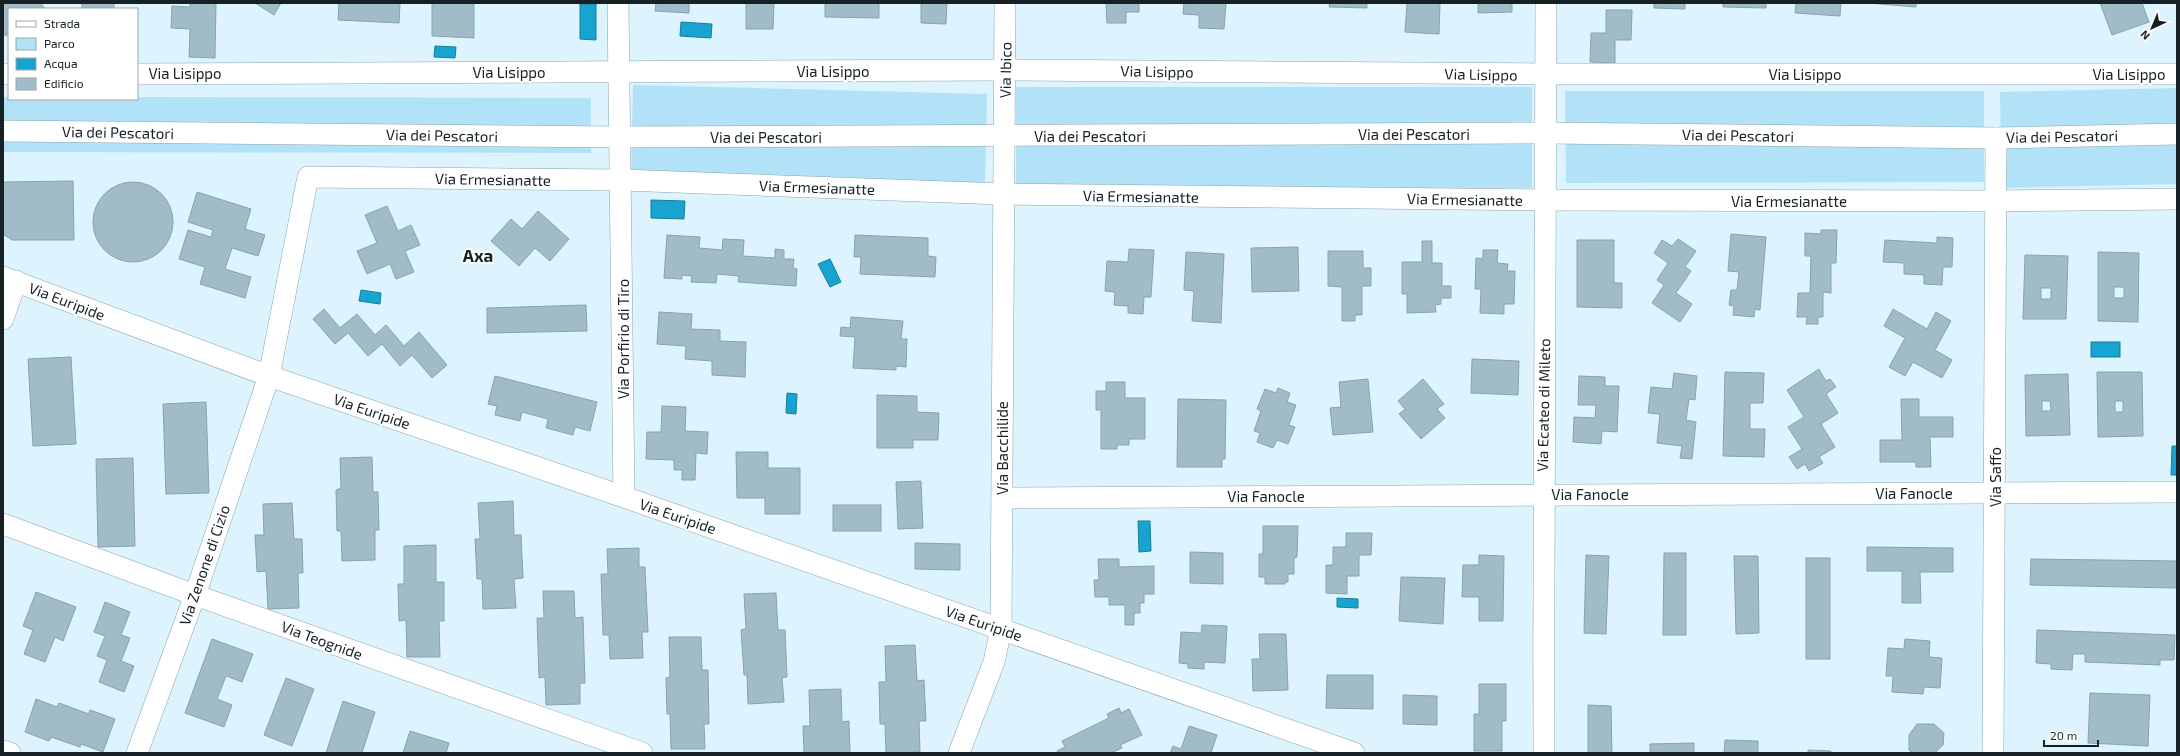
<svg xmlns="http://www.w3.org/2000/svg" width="2180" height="756" font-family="'Exo 2',sans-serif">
<rect width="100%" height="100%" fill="#ddf3fe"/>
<g fill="#b2e2f7">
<path d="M633,85l354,9 -2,90 -354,-9z"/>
<path d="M1016,87h516v101l-516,-1z"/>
<path d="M2177,88v96l-175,4 -2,-96z"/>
<path d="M1565,91h419v91l-418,1z"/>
<path d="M3,97h6v2h128v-2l454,1v55l-588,-1z"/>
</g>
<g fill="#18a4d1" stroke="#177d9d">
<path d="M580,4h16v36l-16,-1z"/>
<path d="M681,22l31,2 -1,14 -31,-2z"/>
<path d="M435,46l21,1 -1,11 -21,-1z"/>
<path d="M651,200l34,1 -1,18 -33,-1z"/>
<path d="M830,259l11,23 -11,5 -12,-23z"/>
<path d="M361,290l20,3 -1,11 -21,-3z"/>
<rect x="2091" y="342" width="29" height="15"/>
<path d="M787,393l10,1 -1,20 -10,-1z"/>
<path d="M2172,446h5v29h-6z"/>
<path d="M1138,521h12l1,30 -12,1z"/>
<path d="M1337,598l21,1v9l-21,-1z"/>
</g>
<g fill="#a1bcc9" stroke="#88a3af" fill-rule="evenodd">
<path d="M3,3h38l4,6h-36v24l-3,3 -3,-4z"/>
<rect x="82" y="3" width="32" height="6"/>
<path d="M190,3h26l-1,55 -26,-1 1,-28 -19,-1 1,-22 18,1z"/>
<path d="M255,3h26l-7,12z"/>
<path d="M339,3h61l-1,20 -61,-3z"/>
<path d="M432,3h42v35l-42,-2z"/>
<path d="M656,3h33v10l-34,-2z"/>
<path d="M751,3h23l-1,26h-27v-25z"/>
<path d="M825,3h54v15l-54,-1z"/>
<path d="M921,3h26l-1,21 -25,-1z"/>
<path d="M1106,3h33v9h-13v11h-19z"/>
<path d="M1184,3h42l-2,26 -25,-1v-13l-16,-1z"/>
<path d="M1330,3h37v5l-38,-1z"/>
<path d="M1407,3h33l-1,31 -34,-2z"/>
<path d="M1478,3h34v9l-34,1z"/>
<path d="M1654,3h31v6l-31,-1z"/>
<path d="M1723,3h43v5l-43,-1z"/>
<path d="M1796,3h45l-1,13 -45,-3z"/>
<path d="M1868,3h48v4z"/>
<path d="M2100,3h42l7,19 -37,13z"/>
<path d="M1606,10h26l-1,30h-16v23l-25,-1 1,-29h15z"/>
<path d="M73,181l1,59h-62l-9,-6v-52z"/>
<circle cx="133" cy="222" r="40"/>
<path d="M197,192l54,17 -6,20 20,6 -7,21 -26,-8 -7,21 26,8 -6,21 -45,-14 5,-17 -26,-8 9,-29 23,7 2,-7 -25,-8z"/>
<path d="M387,206l11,25 13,-6 9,20 -15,6 9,21 -18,7 -6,-15 -23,10 -10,-23 20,-8 -12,-28z"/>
<path d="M538,211l31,28 -19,22 -15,-13 -16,18 -28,-25 20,-22 11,10z"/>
<path d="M1821,230h16l-1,33h-5v30l-8,-1v25h-5v7h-12l1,-7h-10l1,-24h12l1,-37h-6v-23l16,1z"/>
<path d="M1731,234l35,3 -6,73 -5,-1 -1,8 -21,-2 1,-9 -5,-1 2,-15h6l2,-18 -11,-1z"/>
<path d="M667,235l33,2 -1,11 23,2 1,-11 21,1 -1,16 32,2v-9l9,1v9h10l-1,9 4,1 -1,17 -58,-4 1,-6 -22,-2 -1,9 -25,-1 1,-6 -10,-1v4l-18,-1z"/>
<path d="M855,235l73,3v18l8,1 -1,20 -75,-3 1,-17h-7z"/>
<path d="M1937,237l16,1 -1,29h-9l-1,18 -18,-1v-9l-20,-1v-11l-21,-1 2,-22 52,3z"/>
<path d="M1678,239l18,12 -11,16 6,4 -15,22 16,11 -12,18 -28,-19 12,-18 -7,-5 11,-17 -14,-10 8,-13 10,6z"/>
<path d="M1577,240h37v43h8v25l-45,-1z"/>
<path d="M1422,241h10v22h10v23h9v12h-10v6l-6,1 1,7 -29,1v-19h-5v-32h20z"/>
<path d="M1298,247l1,44 -47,1 -1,-44z"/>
<path d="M1129,249l25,1 -3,47h-7l-1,17 -15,-1v-7l-14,-1 1,-13 -10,-1 2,-30 21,1z"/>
<path d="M1483,250h15l-1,13 11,1 -1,7h8l-1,33h-10v10l-24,-1 1,-24h-6l1,-31 7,1z"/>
<path d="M1328,251h35v17h8v18h-9v29h-7v6h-13v-34l-14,-1z"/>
<path d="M1186,252l38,2 -3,69 -29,-2 2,-30 -10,-1z"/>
<path d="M2098,252l41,1 -1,69 -40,-1zM2114,287h10v11h-10z"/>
<path d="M2025,255l43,1 -2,63h-43zM2041,288h10v11h-10z"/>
<path d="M586,305l1,26 -100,2v-25z"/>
<path d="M324,309l16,19 17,-14 18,21 11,-10 18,21 15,-14 28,33 -15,13 -20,-23 -12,11 -18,-22 -14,12 -20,-23 -13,11 -22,-25z"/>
<path d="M1893,309l34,20 9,-17 15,9 -16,29 17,10 -10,18 -29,-16 -8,14 -16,-9 16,-29 -21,-12z"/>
<path d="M659,312l33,2 -1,15 29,1v11l26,1 -1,35 -33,-2v-14l-27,-2 1,-13 -29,-2z"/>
<path d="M851,317l52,4 -2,18h6l-1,28 -10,-1v4l-43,-2 2,-31 -15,-1 1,-9 9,1z"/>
<path d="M71,357l5,87 -43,2 -5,-87z"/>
<path d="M1472,359l47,2 -1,34 -47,-2z"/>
<path d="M1819,369l7,12 4,-2 6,8 -10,7 12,19 -17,11 14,23 -16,10 4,6 -14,8 -4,-7 -8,5 -8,-12 13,-8 -14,-22 16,-10 -17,-27z"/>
<path d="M1725,372l39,1 -1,30h-13v26h15l-1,28 -41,-1z"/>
<path d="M2097,372h45l1,64 -45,1zM2115,401h8v11h-8z"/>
<path d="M1674,373l23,3 -2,24 -6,-1 -3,21 10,2 -4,37 -12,-1 2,-12 -25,-3 3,-29 -12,-1 3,-26 21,2z"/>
<path d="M2068,374l2,61 -44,1 -1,-61zM2042,401h8l1,10h-9z"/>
<path d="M495,376l102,26 -7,29 -15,-4 -2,8 -27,-7 2,-9 -26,-7 -2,9 -25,-6 2,-9 -9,-2z"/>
<path d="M1579,376l26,1v9h14l-2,46 -15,-1 -1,13 -28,-2 1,-25 21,1 1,-13h-18z"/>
<path d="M1368,379l5,53 -40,3 -3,-27 11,-1 -2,-25z"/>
<path d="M1423,379l21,25 -7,5 8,9 -24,21 -22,-25 6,-5 -7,-8z"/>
<path d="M1106,382h19v16h20v41h-16v6h-12v4h-16v-39h-5v-19h10z"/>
<path d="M1278,388l12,5 -3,9 9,3 -7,20 6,2 -7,17 -11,-4 -4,8 -16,-6 3,-9 -6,-2 7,-20 -4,-2 8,-20 11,4z"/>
<path d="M877,395l40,1v16l22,1 -1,27h-25v8h-36z"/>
<path d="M1178,399l48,1 -1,59h-3v8h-45z"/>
<path d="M1901,399h18v18h34v20h-23l1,30h-15v-5h-36v-22h22z"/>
<path d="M206,402l3,91 -43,1 -3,-90z"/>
<path d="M662,406l24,1 -1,24 23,1 -1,22 -11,-1 -1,27h-13v-10h-8v-10l-28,-1 1,-27h14z"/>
<path d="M736,452h32v16h32v46h-35v-16h-28z"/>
<path d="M372,457l1,35h5l1,38h-4v30l-33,1 -1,-30h-4l-1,-41 5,-2 -1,-30z"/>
<path d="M133,458l2,88 -37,1 -2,-88z"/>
<path d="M921,481l2,47 -25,1 -2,-47z"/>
<path d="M513,501l1,34h7l2,43 -9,1 2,29 -33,1 -1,-30h-5l-2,-40h5l-2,-36z"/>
<path d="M292,503l2,36h8l1,34h-5l1,35 -31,1 -2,-38 -9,1 -2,-37h9l-1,-31z"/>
<rect x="833" y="505" width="48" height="26"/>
<path d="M1263,526h35l-1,31 -3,1v16h-6v8h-3v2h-20v-7h-6v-23h4z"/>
<path d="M1346,533h26l-1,22h-12v21h-12v18l-21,-1v-28h7v-18h13z"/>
<path d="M915,543l45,1v26l-45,-1z"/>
<path d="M436,545v37h8v39h-5l1,36h-33l-1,-37 -7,1 -1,-37h6v-38z"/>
<path d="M1867,547l86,1v24h-33l1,31h-19v-32h-35z"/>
<path d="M639,548v19h6l3,65h-6l1,26 -33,1 -1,-24h-6l-2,-61h7l-1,-25z"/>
<path d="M1190,552l33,1v31l-33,-1z"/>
<path d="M1664,553h22v82h-23z"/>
<path d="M1479,555l25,1 -1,65h-24v-24h-17l1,-32h16z"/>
<path d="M1586,555l23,1 -3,78 -22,-1z"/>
<path d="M1734,556h24l1,77 -23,1z"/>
<rect x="1806" y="558" width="24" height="101"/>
<path d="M1098,559h21v8l35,-1v28h-10v9h-4v10h-6v12h-9v-20h-16v-8h-14l-1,-17h5z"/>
<path d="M2031,559l146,2v27l-147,-3z"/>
<path d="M1401,577l44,1 -2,46 -44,-3z"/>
<path d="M543,591h31l1,27 8,-1 2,66h-5v21l-34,1 -1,-28 -6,1 -2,-60h7z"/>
<path d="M36,592l40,15 -13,34 -8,-4 -10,25 -21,-8 9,-24 -10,-4z"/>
<path d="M776,593l2,37h7l2,47 -5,1 2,24 -36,2 -1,-29h-3l-3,-45 5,-1 -2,-35z"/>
<path d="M105,602l25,10 -9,23 9,3 -9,23 13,5 -10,26 -25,-10 8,-22 -10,-4 8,-20 -11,-4z"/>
<path d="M1202,625l25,1 -2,37 -21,-1v7l-16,-1v-4l-9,-1 2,-31 20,1z"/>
<path d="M2037,630l138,5 -1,25h-14v5l-75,-3v-8h-12l-1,16 -21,-1v-5l-15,-1z"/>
<path d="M1259,634h27l2,56 -35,1 -1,-32h8z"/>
<path d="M669,637h32l1,33h6l1,54h-5l1,25h-34l-1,-35h-3l-1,-36 4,-1z"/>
<path d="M212,639l41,15 -11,28 -16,-6 -9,23 15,6 -8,22 -39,-14z"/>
<path d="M1905,639l25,2 -1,16 13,1 -2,30 -16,-1 -1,7 -31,-2 1,-16h-7l2,-28 16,1z"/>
<path d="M915,645l2,36 7,-1 2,41h-7l1,31 -34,1 -1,-29h-5l-1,-42h7l-1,-36z"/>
<path d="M1327,675h46v34l-47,-1z"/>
<path d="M286,678l28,11 -22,57 -28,-11z"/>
<path d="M1479,684h27v37h-4v30h-28v-37h5z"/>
<path d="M841,689l1,33 7,-1 1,32h-46l-1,-27h7l-1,-36z"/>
<path d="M2090,693l60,2 -2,51 -60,-3z"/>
<path d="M1403,695l34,1v29l-34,-1z"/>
<path d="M36,699l21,8 2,-4 30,11 1,-4 25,9 -12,33 -22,-8 -1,3 -29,-10 -2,4 -24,-9z"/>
<path d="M343,701l32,11 -13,41h-36z"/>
<path d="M1588,705l23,1 1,47h-24z"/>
<path d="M1119,708l2,5 8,-4 13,26 -22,10 2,3 -11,5h-53l-1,-2 8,-4 -3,-6 47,-23 -2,-4z"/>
<path d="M1917,724h17l10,9 -1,12 -8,8h-23l-3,-3v-15z"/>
<path d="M1189,726l28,9 -6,18h-41l3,-7 8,3z"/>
<path d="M410,731l39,12 -3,10h-43z"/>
<path d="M1725,740l33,1v12h-34z"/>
<path d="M1694,743v10h-44v-9z"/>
<path d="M1808,750l23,1v2h-23z"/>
</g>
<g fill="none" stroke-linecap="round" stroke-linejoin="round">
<g stroke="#8aa4b0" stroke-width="22">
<g id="minor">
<path d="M618,3l6,494"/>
<path d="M3,74h6"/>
<path d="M137,74l869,-4 540,4h631"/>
<path d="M3,131l616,6 928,-4 449,5 181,-4"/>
<path d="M3,277l266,99 355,121 730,256"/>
<path d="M3,319l13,-38"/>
<path d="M1002,498l1175,-6"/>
<path d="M3,524l192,71 447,158"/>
<path d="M3,751l7,2"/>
<path d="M137,753l58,-158 74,-219 39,-199 314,3 381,14 543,6 450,1 181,-2"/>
<path d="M959,753l35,-91 7,-33 4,-626"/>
<path d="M1544,753c-1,-250 2,-500 2,-750"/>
<path d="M1993,753l3,-615"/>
</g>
</g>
<use href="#minor" stroke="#fff" stroke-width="21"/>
</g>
<g text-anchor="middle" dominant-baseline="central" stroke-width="4" stroke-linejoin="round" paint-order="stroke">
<g font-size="15" fill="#162125" stroke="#fff">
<text transform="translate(1005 70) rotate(-89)">Via Ibico</text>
<text x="833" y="71">Via Lisippo</text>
<text transform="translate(1157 71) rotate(1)">Via Lisippo</text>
<text x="509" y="72">Via Lisippo</text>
<text x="185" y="73">Via Lisippo</text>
<text transform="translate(1481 74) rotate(1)">Via Lisippo</text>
<text x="1805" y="74">Via Lisippo</text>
<text x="2129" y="74">Via Lisippo</text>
<text transform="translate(118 132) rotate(1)">Via dei Pescatori</text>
<text x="1414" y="134">Via dei Pescatori</text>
<text transform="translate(442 135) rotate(1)">Via dei Pescatori</text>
<text transform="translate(1738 135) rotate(1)">Via dei Pescatori</text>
<text x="1090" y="136">Via dei Pescatori</text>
<text transform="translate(2062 136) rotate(-1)">Via dei Pescatori</text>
<text x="766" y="137">Via dei Pescatori</text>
<text transform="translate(493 179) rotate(1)">Via Ermesianatte</text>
<text transform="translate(817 187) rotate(2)">Via Ermesianatte</text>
<text transform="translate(1141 196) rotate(1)">Via Ermesianatte</text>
<text transform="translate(1465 199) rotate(1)">Via Ermesianatte</text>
<text x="1789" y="201">Via Ermesianatte</text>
<text transform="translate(67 301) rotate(21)">Via Euripide</text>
<text transform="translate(623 339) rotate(-90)">Via Porfirio di Tiro</text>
<text transform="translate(1543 405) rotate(-89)">Via Ecateo di Mileto</text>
<text transform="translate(372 411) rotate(19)">Via Euripide</text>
<text transform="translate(1002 448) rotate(-90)">Via Bacchilide</text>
<text transform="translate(1995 477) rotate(-90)">Via Saffo</text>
<text x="1914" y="493">Via Fanocle</text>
<text x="1590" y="494">Via Fanocle</text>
<text x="1266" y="496">Via Fanocle</text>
<text transform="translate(678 516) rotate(19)">Via Euripide</text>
<text transform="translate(204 565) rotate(-71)">Via Zenone di Cizio</text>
<text transform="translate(984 623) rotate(19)">Via Euripide</text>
<text transform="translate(322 640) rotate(20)">Via Teognide</text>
</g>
<g font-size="17" font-weight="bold" fill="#162125" stroke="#fff">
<text x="478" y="255">Axa</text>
</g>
</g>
<rect width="2180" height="756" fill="none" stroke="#162125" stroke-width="8"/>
<rect x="8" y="8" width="130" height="92" fill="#ffffff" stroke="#a2a6a8"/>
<rect x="16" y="21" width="20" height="6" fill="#ffffff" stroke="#a2a6a8"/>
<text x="44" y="28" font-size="12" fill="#162125">Strada</text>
<rect x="16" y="38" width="20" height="12" fill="#b2e2f7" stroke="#a2a6a8"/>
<text x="44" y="48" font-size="12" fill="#162125">Parco</text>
<rect x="16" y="58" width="20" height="12" fill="#18a4d1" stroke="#a2a6a8"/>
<text x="44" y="68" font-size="12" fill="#162125">Acqua</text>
<rect x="16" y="78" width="20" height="12" fill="#a1bcc9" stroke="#a2a6a8"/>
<text x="44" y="88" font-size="12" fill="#162125">Edificio</text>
<g transform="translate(2152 28) rotate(224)" stroke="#ffffff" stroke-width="3" paint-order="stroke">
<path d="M0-3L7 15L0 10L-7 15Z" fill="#162125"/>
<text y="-6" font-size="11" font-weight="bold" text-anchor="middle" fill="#162125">N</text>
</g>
<path d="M2044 740v6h54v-6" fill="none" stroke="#162125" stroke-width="2"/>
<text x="2050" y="740" font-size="12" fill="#162125" stroke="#ffffff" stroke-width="3" paint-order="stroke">20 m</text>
</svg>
